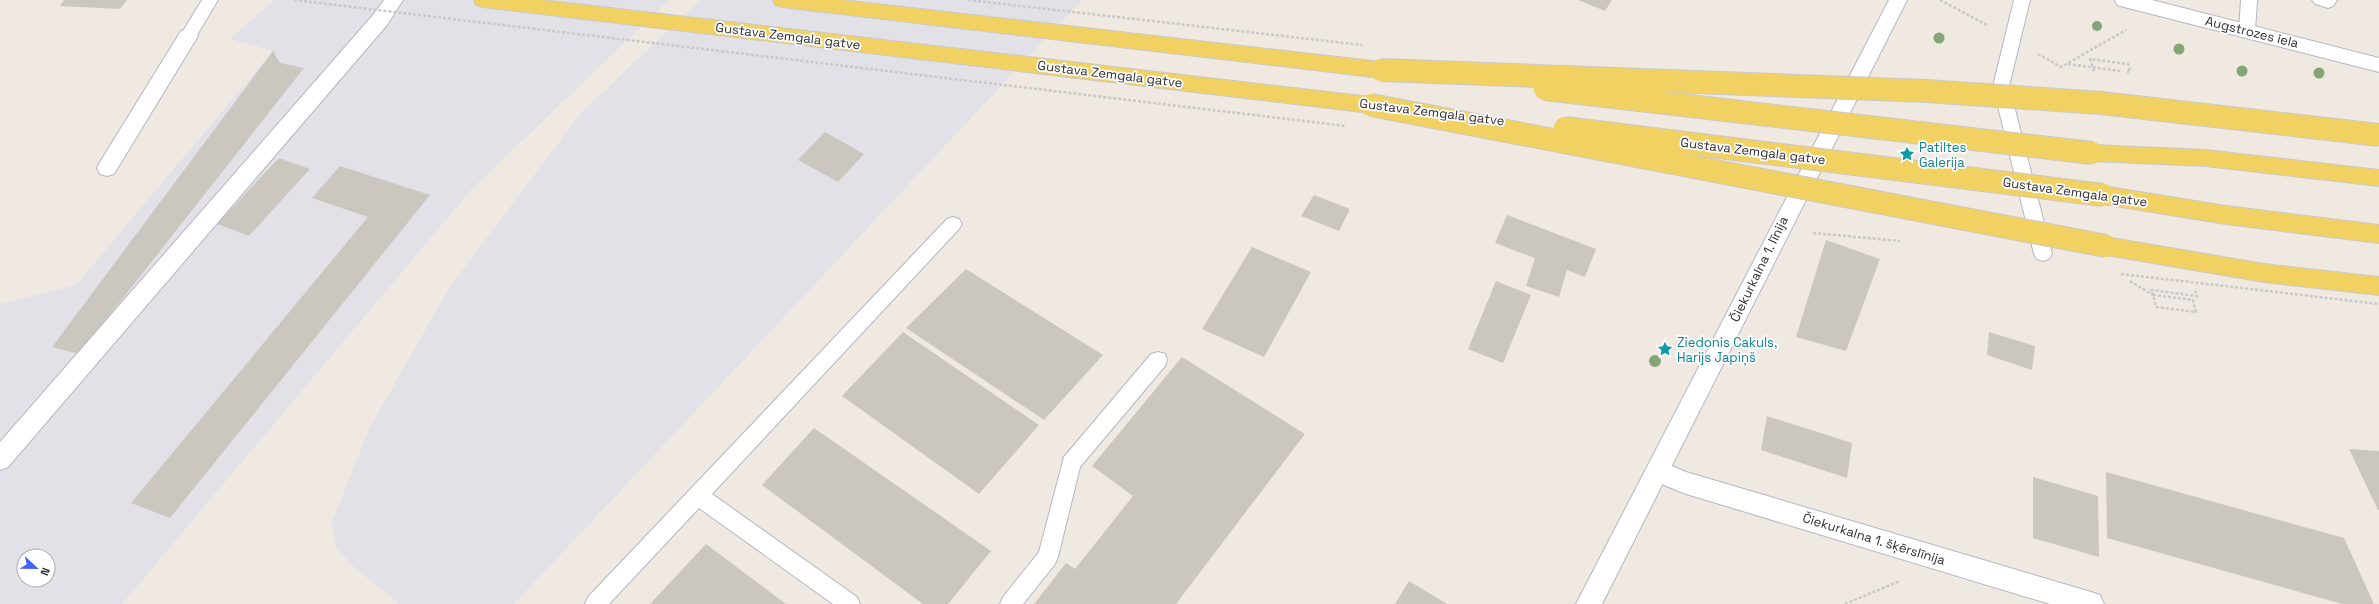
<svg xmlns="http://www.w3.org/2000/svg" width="2379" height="604" font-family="'Space Grotesk',sans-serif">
<rect width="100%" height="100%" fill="#efe9e1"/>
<g fill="#e3e1e8" fill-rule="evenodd">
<path d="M274,0h395l-197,189 -350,415h-122v-300l76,-19 197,-234 -43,-12zM24,556h24v24h-24z"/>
<path d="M700,0h382l-568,604h-115l-45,-37 -18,-19 -4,-26 37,-93 80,-141 132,-175z"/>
</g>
<g fill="#cbc7bf">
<path d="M64,0h63l-7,9 -60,-3z"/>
<path d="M1578,0h34l-7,11z"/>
<path d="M273,51l7,12 24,5 -225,286 -27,-7z"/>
<path d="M825,132l39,22 -26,28 -40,-22z"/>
<path d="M279,158l31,11 -61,67 -32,-12z"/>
<path d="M340,166l90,29 -260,323 -39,-15 237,-286 -56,-19z"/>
<path d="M1314,195l36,14 -11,22 -38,-15z"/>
<path d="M1507,215l89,34 -11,28 -18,-7 -8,27 -33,-11 9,-28 -40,-15z"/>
<path d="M1826,240l54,19 -34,92 -50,-14z"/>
<path d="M1252,247l59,25 -47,85 -62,-28z"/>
<path d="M966,269l137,86 -59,65 -138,-92z"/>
<path d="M1496,281l35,14 -28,68 -35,-14z"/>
<path d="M903,332l136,93 -60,69 -137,-98z"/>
<path d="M1989,332l46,14 -3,24 -45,-15z"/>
<path d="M1182,357l123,77 -129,170h-142l32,-41 9,6 58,-73 -41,-30z"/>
<path d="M1767,416l85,27 -5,35 -86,-28z"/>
<path d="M814,428l177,123 -43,53h-25l-161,-119z"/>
<path d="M2349,449l30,2v59h-1z"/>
<path d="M2106,472l238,66 30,66h-32l-235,-66z"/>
<path d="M2033,477l65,19 1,61 -66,-19z"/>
<path d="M706,544l80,60h-136z"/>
<path d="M1409,581l38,23h-52z"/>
</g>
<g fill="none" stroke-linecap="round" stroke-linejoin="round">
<g stroke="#b4b7c1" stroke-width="2">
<g id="lane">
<path d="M202,0h16l-24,40 -6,2 -6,-2 -2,-4z"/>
<path d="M2014,0h16l-21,86 43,168 -3,5 -6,2 -6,-2 -3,-5 -41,-168z"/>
<path d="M2241,0h16l-2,31 -2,4 -6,2 -6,-2 -2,-4z"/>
<path d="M2312,0h25l-4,6 -5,2 -13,-4z"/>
<path d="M953,217l6,2 3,5 -3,5 -247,265 145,103 3,7h-27l-134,-96 -90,96h-24l3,-7 359,-378z"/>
<path d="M1158,352l7,2 2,6 -2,6 -85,101 -22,90 -3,7 -32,40h-23l3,-7 36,-45 25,-95 87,-103z"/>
</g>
</g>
<g stroke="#b4b7c1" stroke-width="2">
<g id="street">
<path d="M384,0h19l-16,25 -379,442 -8,3v-28l373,-427z"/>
<path d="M2115,0h37l227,58v14l-255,-65 -7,-2z"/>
<path d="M188,29l7,2 3,5 -84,138 -7,2 -7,-2 -3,-6 3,-6 81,-131z"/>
<path d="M1658,460l28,12 405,120 9,3 4,9h-54l-367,-111 -33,-14 -4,-8 4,-8z"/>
</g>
</g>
<g stroke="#b4b7c1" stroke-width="2">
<path id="secondary" d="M1889,0h18l-305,604h-26z"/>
</g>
<g stroke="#c9c9c9" stroke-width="2">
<g id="primary">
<path d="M474,0h68l829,97 7,2 3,6 -3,6 -7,2 -888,-106 -7,-2z"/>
<path d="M773,0h69l539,62 7,3 3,5 -3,5 -7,3 -599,-71 -7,-2z"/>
<path d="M2092,145l114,5 173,20v16l-173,-20 -114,-5 -7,-2 -3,-6 3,-6z"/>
<path d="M2103,186l123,20 153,19v18l-153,-19 -123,-20 -7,-3 -3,-6 3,-6z"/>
<path d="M2106,237l158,27 115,13v18l-115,-13 -158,-27 -8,-3 -3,-6 3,-6z"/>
</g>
</g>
<g stroke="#c9c9c9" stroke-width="2.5" stroke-dasharray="3 2" stroke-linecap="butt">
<path d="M1940,0l47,25"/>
<path d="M2038,54l23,13 65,-37"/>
<path d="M2068,64l52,7"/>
<path d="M2094,71l-4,-12 38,5 2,8h-3"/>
<path d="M1813,233l87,8"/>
<path d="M2130,281l23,14"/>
<path d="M2153,295l40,5 3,12 -40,-5z"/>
<path d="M2153,295l-2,-5 46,6 -2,-5"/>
<path d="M1845,604l55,-23"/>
</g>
<use href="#lane" fill="#fff" fill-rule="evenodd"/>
<use href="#street" fill="#fff" fill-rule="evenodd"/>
<use href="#secondary" fill="#fff" fill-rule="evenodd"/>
<use href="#primary" fill="#f2d163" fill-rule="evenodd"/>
<g stroke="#c9c9c9" stroke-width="24" stroke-linecap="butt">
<g id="primary-bridge">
<path d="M1381,70l546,21 174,12 278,32"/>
<path d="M1545,89l547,64"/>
<path d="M1371,105l735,141"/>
<path d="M1565,128l538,67"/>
</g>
</g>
<g stroke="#c9c9c9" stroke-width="2.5" stroke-dasharray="3 2" stroke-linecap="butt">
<path d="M294,0l1052,126"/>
<path d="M968,0l394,45"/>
<path d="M2121,274l258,30"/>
</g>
<use href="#primary-bridge" stroke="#f2d163" stroke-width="22"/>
</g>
<g fill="#84a574">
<circle cx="2097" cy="26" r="5"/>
<circle cx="1939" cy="38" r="5.5"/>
<circle cx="2179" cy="49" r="5.5"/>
<circle cx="2242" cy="71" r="5.5"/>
<circle cx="2319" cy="73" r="5.5"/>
<circle cx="1655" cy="361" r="6"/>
</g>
<defs>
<g id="sight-bare" transform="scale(1.2)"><path d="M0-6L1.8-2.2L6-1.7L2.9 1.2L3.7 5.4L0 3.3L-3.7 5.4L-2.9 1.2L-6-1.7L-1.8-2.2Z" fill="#0f9aa8" stroke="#fff" stroke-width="2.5" paint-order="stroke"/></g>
</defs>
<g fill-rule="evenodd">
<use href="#sight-bare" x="1907" y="154"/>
<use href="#sight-bare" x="1665" y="349"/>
</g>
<g text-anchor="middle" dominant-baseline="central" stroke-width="3.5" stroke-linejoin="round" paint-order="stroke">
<g font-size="13" fill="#2e2e2e" stroke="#fff">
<text transform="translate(2252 32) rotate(14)">Augstrozes iela</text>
<text transform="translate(788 36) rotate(7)">Gustava Zemgala gatve</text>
<text transform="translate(1110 74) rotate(7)">Gustava Zemgala gatve</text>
<text transform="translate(1432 112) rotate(7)">Gustava Zemgala gatve</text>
<text transform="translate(1753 151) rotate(7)">Gustava Zemgala gatve</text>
<text transform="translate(2075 192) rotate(8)">Gustava Zemgala gatve</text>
<text transform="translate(1759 269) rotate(-64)">Čiekurkalna 1. līnija</text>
<text transform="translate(1874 539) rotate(17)">Čiekurkalna 1. šķērslīnija</text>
</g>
<g font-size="13" fill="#0d838f" stroke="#fff" text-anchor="start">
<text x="1919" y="147">Patiltes<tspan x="1919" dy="15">Galerija</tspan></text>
<text x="1677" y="342">Ziedonis Cakuls,<tspan x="1677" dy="15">Harijs Japiņš</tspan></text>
</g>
</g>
<g transform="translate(36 568) rotate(112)"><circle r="19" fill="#ffffff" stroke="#ababab"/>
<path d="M0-3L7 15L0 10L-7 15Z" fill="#4264fb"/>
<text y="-6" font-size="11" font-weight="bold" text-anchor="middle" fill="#2e2e2e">N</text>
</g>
</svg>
